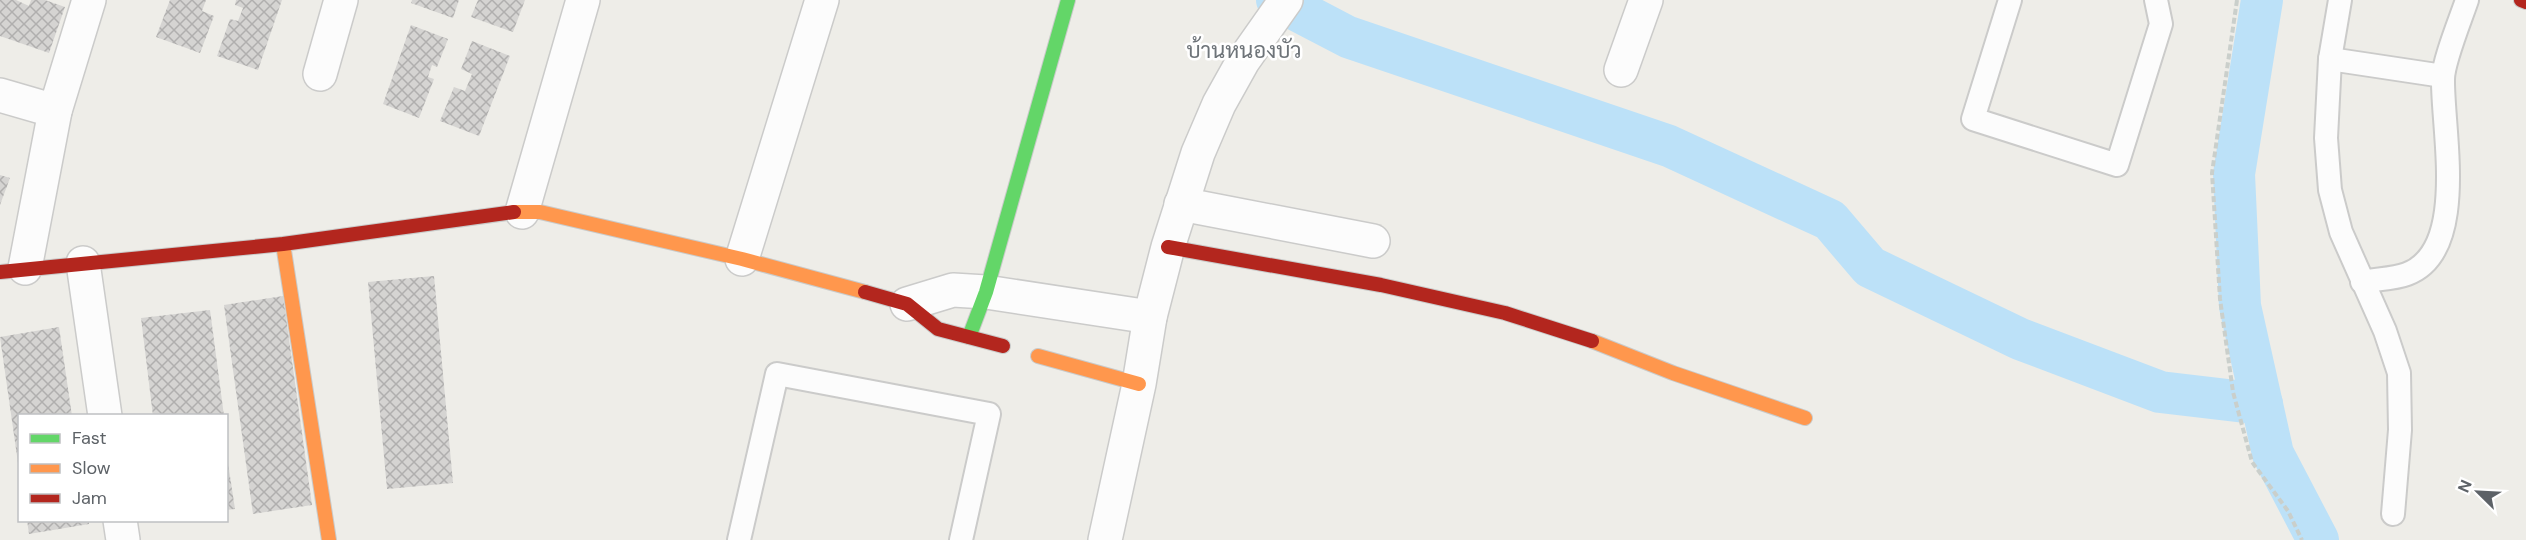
<svg xmlns="http://www.w3.org/2000/svg" width="2526" height="540" font-family="'DM Sans',Sarabun,sans-serif">
<defs>
<pattern id="building-cross-hatch" width="8" height="8" patternUnits="userSpaceOnUse" patternTransform="scale(1.5)"><rect width="8" height="8" fill="#d5d4d2"/><path d="M0 0l8 8M0 8l8-8" fill="none" stroke="#b0afae"/></pattern>
</defs>
<rect width="100%" height="100%" fill="#eeede8"/>
<g fill="none" stroke-linecap="round" stroke-linejoin="round">
<g stroke="#bce1f8" stroke-width="42">
<path d="M1277,0l71,37 321,109 161,74 40,47 150,72 140,53 102,12"/>
<path d="M2262,0l-28,174 6,132 33,148 45,86"/>
</g>
</g>
<g fill="url(#building-cross-hatch)">
<path d="M0,0h16l13,6 2,-6h14l20,7 -16,46 -49,-17z"/>
<path d="M170,0h36l-4,11 12,5 -14,37 -44,-16z"/>
<path d="M236,0h46l-24,70 -41,-14 13,-37 8,2 5,-13 -8,-3z"/>
<path d="M412,0h47l-6,18 -42,-15z"/>
<path d="M478,0h47l-12,32 -42,-15z"/>
<path d="M411,25l37,14 -11,28 -5,-2 -4,12 6,2 -15,39 -36,-14z"/>
<path d="M472,41l38,15 -31,80 -39,-15 14,-34 11,4 7,-17 -11,-5z"/>
<path d="M0,175l10,3 -10,27z"/>
<path d="M434,276l19,207 -66,6 -19,-207z"/>
<path d="M283,296l29,209 -59,9 -29,-209z"/>
<path d="M210,310l14,106h-71l-12,-98z"/>
<path d="M59,327l13,89h-52l-2,47 -18,-126z"/>
<path d="M226,450l9,59 -9,1z"/>
<path d="M27,520h62v4l-60,10z"/>
</g>
<g fill="none" stroke-linecap="round" stroke-linejoin="round">
<g stroke="#cbcbca" stroke-width="26">
<g id="lane">
<path d="M2010,0l-37,119 144,46 44,-141 -5,-24"/>
<path d="M2340,0l-10,59 -4,79 4,52 11,42 44,99 14,42 1,57 -7,84"/>
<path d="M2330,59l113,17"/>
<path d="M2362,282c14,-3 32,-3 45,-8 62,-23 35,-145 36,-195 0,-17 18,-61 24,-79"/>
<path d="M739,540l38,-166 212,40 -28,126"/>
</g>
</g>
<g stroke="#cbcbca" stroke-width="36">
<g id="street">
<path d="M1621,70l25,-70"/>
<path d="M320,74l21,-74"/>
<path d="M0,95l55,16"/>
<path d="M1181,204l192,37"/>
<path d="M522,212l61,-212"/>
<path d="M742,259l80,-259"/>
<path d="M83,263l22,153"/>
<path d="M25,268l30,-157 34,-111"/>
<path d="M907,304l46,-14 33,2 164,25"/>
<path d="M120,520l3,20"/>
<path d="M1105,540l34,-156 11,-67 18,-70 30,-94 21,-49 24,-43 43,-61"/>
</g>
</g>
<g stroke="#c9cac9" stroke-width="16">
<path id="fast" d="M969,337l17,-45 82,-292"/>
</g>
<g stroke="#c9cac9" stroke-width="16">
<g id="slow">
<path d="M514,212h26l202,47 123,33"/>
<path d="M283,244l46,296"/>
<path d="M1592,341l81,32 132,45"/>
<path d="M1038,356l101,28"/>
</g>
</g>
<g stroke="#c9cac9" stroke-width="16">
<g id="jam">
<path d="M2521,0l5,2"/>
<path d="M1168,247l213,38 124,28 87,28"/>
<path d="M0,272l283,-28 231,-32"/>
<path d="M865,292l42,12 31,25 65,17"/>
</g>
</g>
<path stroke="#cacfcb" stroke-width="4" stroke-dasharray="6 3" stroke-linecap="butt" d="M2237,0l-25,173 8,126 13,93 19,70 36,49 14,29"/>
<use href="#lane" stroke="#fcfcfc" stroke-width="22"/>
<use href="#street" stroke="#fcfcfc" stroke-width="33"/>
<use href="#fast" stroke="#63d668" stroke-width="14"/>
<use href="#slow" stroke="#ff974d" stroke-width="14"/>
<use href="#jam" stroke="#b3261e" stroke-width="14"/>
</g>
<g text-anchor="middle" dominant-baseline="central" stroke-width="5" stroke-linejoin="round" paint-order="stroke">
<g font-size="22" fill="#6e7479" stroke="#fff">
<text x="1244" y="50">บ้านหนองบัว</text>
</g>
</g>
<rect x="18" y="414" width="210" height="108" fill="#ffffff" stroke="#bec0c2" stroke-width="1.5"/>
<rect x="30" y="434" width="30" height="9" fill="#63d668" stroke="#bec0c2" stroke-width="1.5"/>
<text x="72" y="444" font-size="18" fill="#5d6267">Fast</text>
<rect x="30" y="464" width="30" height="9" fill="#ff974d" stroke="#bec0c2" stroke-width="1.5"/>
<text x="72" y="474" font-size="18" fill="#5d6267">Slow</text>
<rect x="30" y="494" width="30" height="9" fill="#b3261e" stroke="#bec0c2" stroke-width="1.5"/>
<text x="72" y="504" font-size="18" fill="#5d6267">Jam</text>
<g transform="translate(2478 492) rotate(294)" stroke="#ffffff" stroke-width="4.5" paint-order="stroke">
<path d="M0-4.5L10 22L0 15L-10 22Z" fill="#5d6267"/>
<text y="-9" font-size="16" font-weight="bold" text-anchor="middle" fill="#5d6267">N</text>
</g>
</svg>
